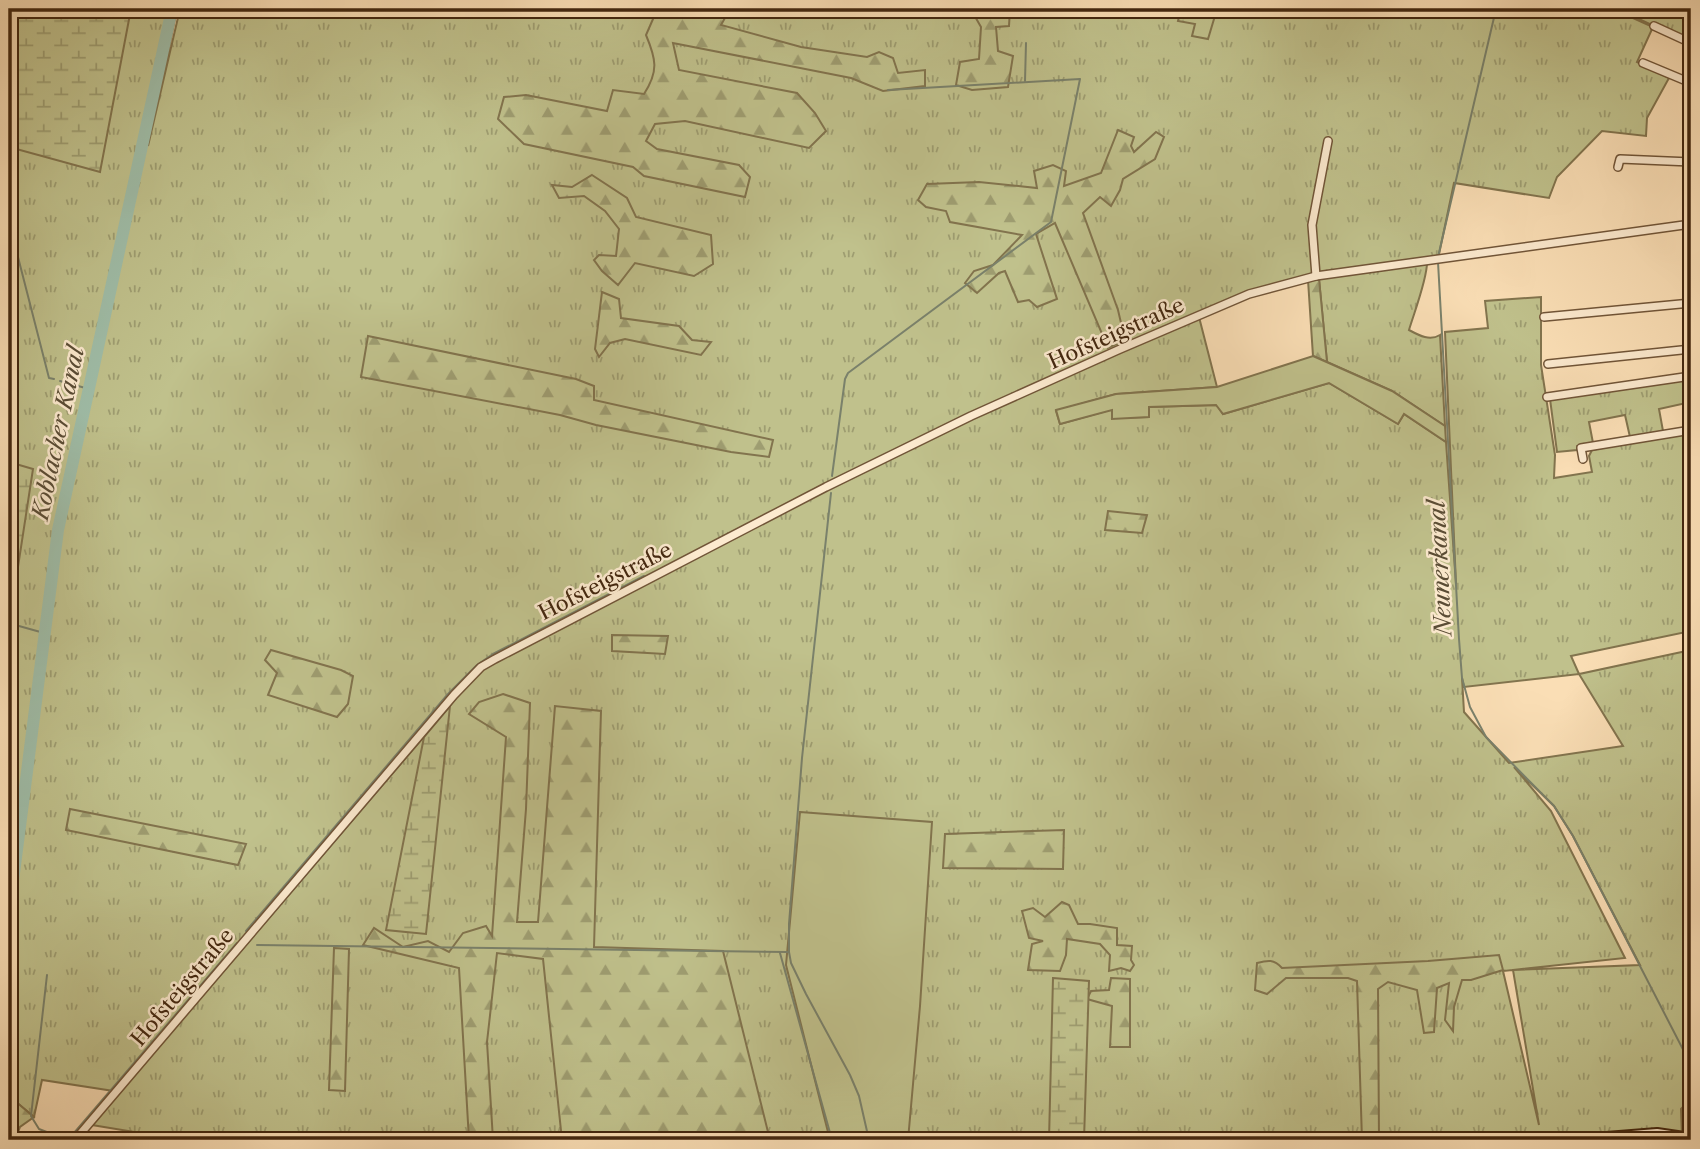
<svg xmlns="http://www.w3.org/2000/svg" width="1700" height="1149" font-family="'Libre Caslon Text',serif">
<defs>
<pattern id="grass-tufts" width="24" height="20" patternUnits="userSpaceOnUse" patternTransform="scale(1.75)"><rect width="24" height="20" fill="#c0c18c"/><path d="M3 7l-1-3M5 7V3M7 7l1-3M15 17l-1-3M17 17v-4M19 17l1-3" fill="none" stroke="#9e9d71"/></pattern>
<pattern id="forest-firs" width="22" height="20" patternUnits="userSpaceOnUse" patternTransform="scale(1.75)"><rect width="22" height="20" fill="#c0c18c"/><path d="M5 1l3.5 6h-7zM16 11l3.5 6h-7z" fill="#9e9d71"/></pattern>
<pattern id="wetland-marsh" width="20" height="14" patternUnits="userSpaceOnUse" patternTransform="scale(1.75)"><rect width="20" height="14" fill="#c0c18c"/><path d="M1 5h8M5 5V1M11 12h8M15 12V8" fill="none" stroke="#9e9d71"/></pattern>
</defs>
<rect width="100%" height="100%" fill="#fadeb5"/>
<filter id="stains"><feTurbulence type="fractalNoise" baseFrequency=".00286" numOctaves="4"/><feColorMatrix values="0 0 0 0 .2 0 0 0 0 .09 0 0 0 0 .02 0 0 0 .5 -.17"/></filter>
<radialGradient id="worn" r=".72"><stop offset=".6" stop-color="#630" stop-opacity="0"/><stop offset="1" stop-color="#630" stop-opacity=".3"/></radialGradient>
<g fill="url(#grass-tufts)" stroke="#82744e" stroke-width="2" fill-rule="evenodd">
<path d="M9,9h168l-29,137 32,-137h1433l40,18 -16,35 32,16 -22,40 -1,18 -44,-5 -45,46 -8,21 -95,-15 -16,76 -11,2c1,16 -13,52 -18,69 11,6 21,11 31,5l5,91 -53,-35 -65,-29 -8,-83c-41,6 -82,22 -120,38l18,70 -101,7 -60,17 4,13 53,-15 -1,9 36,-1v-10l69,-2 6,9 106,-31 69,41 6,-10 42,28 10,142 -11,-252 43,-4 -3,-27 56,-4v68l14,90 -1,23 38,-6 -3,-16 3,-6 99,-19v200l-120,25 8,18 112,-24v449l-10,10 1,27 -101,4h-1422v-4l-67,-11 28,-33 -78,-12 -8,37 -25,-21zM483,662l-37,49 -244,285 280,-334zM1579,674l44,72 -114,17 -45,-51 -2,-34 2,9zM1514,767l40,39 19,30 67,129 -127,5 26,155 -36,-154 122,-13 -74,-147z"/>
<path d="M1617,9h74v34z"/>
<path d="M1691,377v25l-32,7 4,22 -33,6 -5,-22 -36,7 4,21 -16,3v4l-20,2 -7,-53z"/>
</g>
<g fill="url(#forest-firs)" stroke="#82744e" stroke-width="2">
<path d="M646,9h84l-9,16 80,22 66,10 12,-5 14,6 5,15 27,-3v16l-42,5 -32,-13 -178,-35 6,27 118,23 18,20 11,18 -17,17 -124,-27 -30,3 -9,17 11,8 82,16 11,12 -5,20 -101,-21 -11,-9 -109,-23 -26,-25 6,-22 22,-2 81,16 6,-21 31,4c15,-23 12,-35 2,-59l7,-16z"/>
<path d="M1000,9h10l-1,17 -13,1 2,24 15,5 -5,31 -36,3 -16,-5 4,-23 19,-3 2,-32 -8,-14z"/>
<path d="M1181,9h36l-9,30 -16,-3 3,-12 -17,-3z"/>
<path d="M1118,130l16,7 -3,9 3,6 22,-20 8,5 -9,22 -32,20 -3,11 -9,16 -11,-9 -17,16 35,97 7,30 -17,8 -53,-125 -19,11 21,65 -20,8 -8,-7 -11,2 -13,-31 -6,2 -22,20 -12,-10 9,-12 19,-6 29,-30 -72,-13 -4,-11 -20,-4 -8,-7 9,-16 52,-2 58,6 -3,-17 19,-6 13,6 -2,15 37,-13z"/>
<path d="M592,175l35,23 9,19 75,18 2,29 -19,12 -59,-13 -17,22 -16,-14 -8,-11 5,-5 17,1 3,-27 -14,-18 -21,-15 -25,2 -7,-13 20,2z"/>
<path d="M1319,279l8,83 -14,-6 -5,-76z"/>
<path d="M602,292l17,7 2,19 58,8 13,14 19,2 -10,13 -76,-16 -15,4 -11,14 -4,-8z"/>
<path d="M368,336l208,43 18,7v14l179,40 -4,17 -38,-5 -135,-27 -36,-10 -199,-38z"/>
<path d="M1108,511l39,4 -5,18 -37,-3z"/>
<path d="M612,635l56,1 -3,18 -53,-3z"/>
<path d="M271,650l70,20 12,6 -5,28 -11,13 -69,-22 9,-22 -12,-13z"/>
<path d="M503,694l27,9 -4,106 -9,113h21l17,-216 46,5 -7,236 129,4 47,189h-208l-19,-181 -46,-6 -10,89 6,98h-24l-10,-172 -96,-23 11,-17 29,19 25,-6 21,11 14,-19 23,-7 6,10 14,-199 -37,-23 10,-12z"/>
<path d="M70,809l176,35 -8,21 -172,-35z"/>
<path d="M1064,830l-1,39 -120,-1 2,-34z"/>
<path d="M1062,902l7,3 9,19h12l27,4v17l15,1 -1,14 3,5 -4,6 -9,-3 -12,3 1,-16 -10,-11 -33,-5 -1,16 -6,16 -32,-1 4,-26 11,-3 -14,-3 -7,-27 11,-3 12,9z"/>
<path d="M334,948l15,1 -4,142 -16,-1z"/>
<path d="M1499,955l4,15 -32,10h-9l-8,27 -1,24 -8,-11 4,-37 -12,5 -3,44 -10,1 -7,-43 -29,-8 -10,7 1,151h-17l-5,-159 -9,-3h-62l-19,16 -12,-4 2,-27c11,-3 17,-4 25,5l146,-7z"/>
<path d="M1111,978l19,1v68h-20l2,-41 -25,-7 4,-8 18,-1z"/>
<path d="M9,1096l25,21 -14,10 -5,13h-6z"/>
</g>
<g fill="url(#wetland-marsh)" stroke="#82744e" stroke-width="2">
<path d="M9,9h122l-31,163 -91,-25z"/>
<path d="M9,462l24,7 -23,150h-1z"/>
<path d="M450,706l-24,228 -40,-4 38,-193z"/>
<path d="M1053,978l36,3 -5,159h-35z"/>
</g>
<g fill="#c0c18c" stroke="#82744e" stroke-width="2">
<path d="M1313,356l79,35 53,35 1,16 -42,-28 -6,10 -69,-41 -106,31 -7,-9 -67,2v10l-37,2v-9l-52,14 -4,-14 60,-16 101,-7z"/>
<path d="M800,812l132,10 -12,184 -12,134h-78l-44,-175z"/>
</g>
<g fill="none" stroke-linecap="round" stroke-linejoin="round">
<g stroke="#7a816b" stroke-width="2">
<path d="M1025,81l1,-38"/>
<path d="M9,222l40,156 5,1"/>
<path d="M1438,257l58,-248"/>
<path d="M1438,262l21,377 3,39 8,29 16,30 68,69 19,30 118,229"/>
<path d="M60,381l29,8"/>
<path d="M832,476l13,-97 3,-6 203,-151 29,-143 -192,11"/>
<path d="M831,493l-29,265 -13,166v28l2,11 15,31 44,81 9,21 10,44"/>
<path d="M19,626l25,7"/>
<path d="M246,931l202,-237 29,-29 16,-11 151,-78"/>
<path d="M257,945l531,7"/>
<path d="M780,953l52,187"/>
<path d="M47,975l-16,141 8,13 18,7"/>
<path d="M68,1140l169,-197"/>
<path d="M165,1140l1,-4"/>
</g>
<path stroke="#9fbda8" stroke-width="12" d="M9,912l49,-382 114,-521"/>
<g stroke="#715538" stroke-width="10">
<g id="street">
<path d="M1654,26l37,17"/>
<path d="M1643,63l48,20"/>
<path d="M1618,167l2,-8 71,3"/>
<path d="M1316,276l-4,-51 16,-84"/>
<path d="M1544,317l147,-14"/>
<path d="M1548,364l143,-15"/>
<path d="M1547,397l144,-21"/>
<path d="M1583,459l-2,-11 110,-18"/>
<path d="M75,1140l379,-445 27,-28 14,-8 331,-172 145,-71 147,-66 131,-56 67,-18 375,-52"/>
</g>
</g>
<g stroke="#43270f" stroke-width="14">
<path id="secondary" d="M1581,1140l76,-6 34,5"/>
</g>
<use href="#street" stroke="#fceacf" stroke-width="7"/>
<use href="#secondary" stroke="#fceacf" stroke-width="10"/>
</g>
<g text-anchor="middle" dominant-baseline="central" stroke-width="5" stroke-linejoin="round" paint-order="stroke">
<g font-size="21" fill="#43270f" stroke="#fceacf">
<text transform="translate(1116 333) rotate(-24)">Hofsteigstraße</text>
<text transform="translate(605 581) rotate(-27)">Hofsteigstraße</text>
<text transform="translate(182 987) rotate(-50)">Hofsteigstraße</text>
</g>
<g font-size="23" font-style="italic" fill="#5a4c35" stroke="#fceacf">
<text transform="translate(58 433) rotate(-78)">Koblacher Kanal</text>
<text transform="translate(1440 568) rotate(-93)">Neunerkanal</text>
</g>
</g>
<rect width="1700" height="1149" fill="none" stroke="#fadeb5" stroke-width="35"/>
<rect x="10" y="10" width="1679" height="1128" fill="none" stroke="#43270f" stroke-width="3.5"/>
<rect x="18" y="18" width="1665" height="1114" fill="none" stroke="#43270f" stroke-width="2"/>
<rect width="100%" height="100%" filter="url(#stains)"/>
<rect width="100%" height="100%" fill="url(#worn)"/>
</svg>
